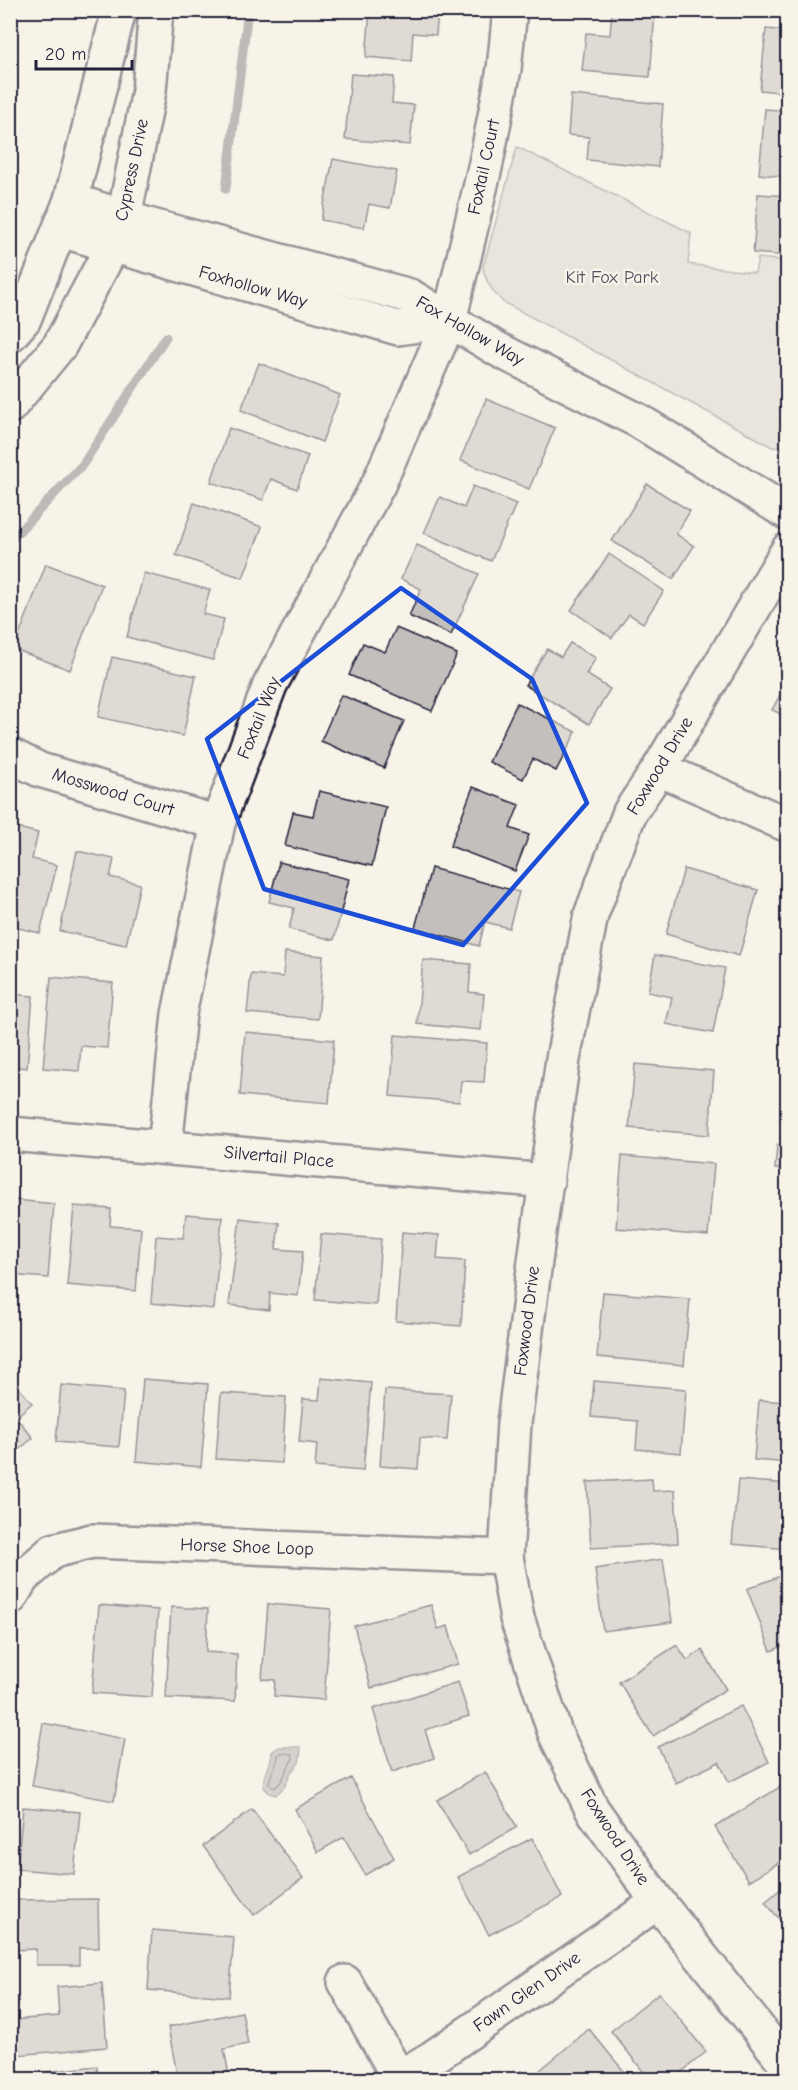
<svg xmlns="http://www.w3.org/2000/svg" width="798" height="2090" font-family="'Comic Neue',sans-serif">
<rect width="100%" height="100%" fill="#f7f3e8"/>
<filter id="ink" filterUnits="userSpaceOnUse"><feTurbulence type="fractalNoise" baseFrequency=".0167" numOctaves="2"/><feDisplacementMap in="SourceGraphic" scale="12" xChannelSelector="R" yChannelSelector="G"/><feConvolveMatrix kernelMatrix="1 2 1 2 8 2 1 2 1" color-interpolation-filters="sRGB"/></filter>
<g filter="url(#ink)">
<path fill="#d8d5cf" stroke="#7d7c85" stroke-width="1.5" d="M517,147l174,86 -3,31 67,9 3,-15 29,3v187l-15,-1 -16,-9 -253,-136c-11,-11 -17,-19 -20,-35z"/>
<path fill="#aeabad" stroke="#76747f" stroke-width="1.5" d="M279,1747h21l1,3 -2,13 -8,9 -6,14 -9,9 -7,-2 -6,-7c1,-13 9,-21 9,-34z"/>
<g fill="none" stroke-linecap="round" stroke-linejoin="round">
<path stroke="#5a5969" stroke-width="1.5" d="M281,1753l11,1 1,5c-7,8 -9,24 -19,29l-5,-4c0,-9 8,-16 9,-29z"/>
<g stroke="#76747f" stroke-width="9">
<path d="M226,189l22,-179"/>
<path d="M10,541l73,-77 83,-127"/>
</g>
</g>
<g fill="#c2bfbd" stroke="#22223b" stroke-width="1.5">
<path d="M370,10h68l-2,25 -23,-2 -2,28 -45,-4z"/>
<path d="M612,10l43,3 -5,64 -68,-6 4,-38 24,2z"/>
<path d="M766,29l22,2v62l-28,-3z"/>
<path d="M351,74l43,3 -2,26 22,2 -4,40 -65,-6z"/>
<path d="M571,95l92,9 -5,63 -71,-7 2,-23 -21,-2z"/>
<path d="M765,109l23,2v66l-29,-3z"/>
<path d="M333,159l64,12 -7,37 -21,-4 -5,24 -43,-8z"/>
<path d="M758,194l30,2v60l-35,-3z"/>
<path d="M259,363l81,32 -18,47 -81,-32z"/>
<path d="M486,399l69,29 -26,61 -69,-29z"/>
<path d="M229,428l79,28 -11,33 -26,-10 -8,21 -52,-18z"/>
<path d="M647,484l43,27 -14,23 18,12 -21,33 -61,-38z"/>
<path d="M473,486l43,18 -25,57 -67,-28 16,-36 24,11z"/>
<path d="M194,503l68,24 -19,51 -67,-23z"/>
<path d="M417,545l62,29 -28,61 -42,-19 12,-27 -20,-10z"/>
<path d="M609,554l55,37 -21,32 -14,-9 -17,24 -41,-28z"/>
<path d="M46,564l56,21 -32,85 -56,-21z"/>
<path d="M144,573l66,17 -7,24 21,5 -11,41 -86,-23z"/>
<path d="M396,628l61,26 -25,57 -83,-36 14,-32 22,9z"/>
<path d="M570,643l26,15 -10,16 24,15 -21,35 -64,-39 22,-36 14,8z"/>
<path d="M112,657l84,19 -13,60 -85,-19z"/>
<path d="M788,680v37l-16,-7z"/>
<path d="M341,695l63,26 -20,47 -63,-27z"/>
<path d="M517,703l59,29 -20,39 -23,-12 -10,20 -34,-17z"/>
<path d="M788,724v20l-8,-3z"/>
<path d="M473,787l46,18 -9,23 19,7 -14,36 -65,-25z"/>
<path d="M319,791l67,16 -14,59 -87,-20 8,-34 20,4z"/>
<path d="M10,826l28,7 -6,26 25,6 -17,68 -30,-7z"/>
<path d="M77,851l37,8 -4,18 30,7 -14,61 -66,-14z"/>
<path d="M279,862l70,17 -15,61 -45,-11 5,-21 -25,-6z"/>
<path d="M431,868l88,24 -10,36 -24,-6 -6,24 -64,-18z"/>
<path d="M684,869l74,21 -19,66 -73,-22z"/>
<path d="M285,952l38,4 -5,63 -71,-6 4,-39 32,3z"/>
<path d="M655,955l70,13 -12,65 -47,-9 6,-27 -24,-5z"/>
<path d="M423,960l48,4 -2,28 15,2 -3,36 -64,-6z"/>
<path d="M51,977l62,6 -6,65 -26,-2 -2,25 -36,-3z"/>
<path d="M10,994l23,2 -6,72 -17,-2z"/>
<path d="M245,1032l89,8 -5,63 -89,-8z"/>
<path d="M395,1035l92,8 -3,39 -23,-1 -2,21 -69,-6z"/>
<path d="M635,1064l79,7 -5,64 -80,-7z"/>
<path d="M788,1124v45h-13l2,-24h9z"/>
<path d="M622,1156l92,8 -6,72 -92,-8z"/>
<path d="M15,1200l39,4 -6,74 -38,-3v-45h2z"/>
<path d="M74,1206l37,3 -1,17 31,2 -5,63 -69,-6z"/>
<path d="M186,1214l36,3 -8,92 -63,-6 5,-67 27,2z"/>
<path d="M240,1218l39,5 -3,26 27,2 -5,45 -28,-3 -1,17 -40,-5z"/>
<path d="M402,1232l37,3 -2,24 28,2 -4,65 -65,-5z"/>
<path d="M321,1234l60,5 -5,66 -61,-5z"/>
<path d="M603,1292l87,7 -6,66 -87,-8z"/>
<path d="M10,1378l22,25 -16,14 17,21 -23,19z"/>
<path d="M321,1378l50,5 -8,88 -48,-4 2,-23 -18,-2 4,-43 16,1z"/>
<path d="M143,1379l65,5 -7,83 -65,-6z"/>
<path d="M594,1381l92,8 -5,64 -45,-4 2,-28 -47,-4z"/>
<path d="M61,1385l63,6 -5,56 -63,-5z"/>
<path d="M385,1390l66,4 -4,46 -27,-2 -2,31 -38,-3z"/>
<path d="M221,1393l65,4 -4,66 -66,-4z"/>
<path d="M759,1400l29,2v61l-34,-3z"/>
<path d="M652,1479l1,12 22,-1 3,53 -87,5 -4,-66z"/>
<path d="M738,1480l50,4v65l-56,-5z"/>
<path d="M663,1559l9,63 -69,9 -8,-62z"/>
<path d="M788,1573v71l-17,7 -24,-62z"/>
<path d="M268,1604l63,5 -7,91 -50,-4 1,-16 -13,-1z"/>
<path d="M99,1605l59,5 -6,87 -60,-4z"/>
<path d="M431,1605l7,24 10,-3 10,38 -87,24 -17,-62z"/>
<path d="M171,1607l37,2 -2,43 31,2 -2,47 -69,-3z"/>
<path d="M677,1645l10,15 15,-10 24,39 -73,47 -34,-54z"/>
<path d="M458,1682l11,34 -44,14 9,28 -42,14 -19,-63z"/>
<path d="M741,1706l28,56 -40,20 -10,-20 -43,21 -18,-36z"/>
<path d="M43,1723l82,16 -11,62 -82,-15z"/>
<path d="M485,1772l32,55 -48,28 -32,-55z"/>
<path d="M351,1778l43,80 -29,17 -21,-38 -26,15 -23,-43z"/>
<path d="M788,1782v75l-39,24 -34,-54z"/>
<path d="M23,1807l57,5 -6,62 -57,-5z"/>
<path d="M252,1809l51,69 -49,37 -51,-69z"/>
<path d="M532,1838l30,59 -73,38 -31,-58z"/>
<path d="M788,1883v46l-23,-27z"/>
<path d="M98,1899l1,49h-20v17h-43v-16l-24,1v-50z"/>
<path d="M152,1930l82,7 -5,60 -81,-7z"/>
<path d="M102,1983l5,64 -91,8 -3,-35 46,-4 -2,-29z"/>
<path d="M659,1993l47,59 -34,28h-22l-39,-49z"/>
<path d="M242,2012l6,32 -24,5 6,31h-52l-10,-53z"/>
<path d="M589,2029l42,51h-85l-7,-9z"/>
<path d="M97,2066l1,14h-79v-5z"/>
<path d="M521,2071l6,9h-20z"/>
</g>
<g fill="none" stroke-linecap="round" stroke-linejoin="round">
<g stroke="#22223b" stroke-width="38">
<g id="minor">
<path d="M71,200l77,25 262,71 89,54 140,71 149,92"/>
<path d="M60,230l338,98 51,-7"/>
<path d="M10,335l14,-16 47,-119 48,-190"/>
<path d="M10,406l50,-61 52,-98 12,-30 25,-126 7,-81"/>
<path d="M788,550l-129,219 -29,43 -39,103 -28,144 -26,187 -23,177 -8,134 11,61 38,115 37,76 66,93 130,164"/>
<path d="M10,755l30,15 178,53"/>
<path d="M659,769l129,56"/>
<path d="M10,1134l537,47"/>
<path d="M165,1147l14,-133 39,-191 52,-138 109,-202 70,-162 37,-158 18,-94 6,-59"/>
<path d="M10,1598l12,-20 31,-27 39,-10 414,16"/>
<path d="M345,1982l54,96"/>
<path d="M395,2080l37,-22 226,-156"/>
</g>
</g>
<use href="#minor" stroke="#f7f3e8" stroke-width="33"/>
</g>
</g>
<path d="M0 0H798V2090H0ZM401,588l131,91 55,124 -124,142 -199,-56 -57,-150z" fill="#f7f3e8" fill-opacity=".55" fill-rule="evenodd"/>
<path fill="none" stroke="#1d4ed8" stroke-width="4.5" stroke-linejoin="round" d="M401,588l131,91 55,124 -124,142 -199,-56 -57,-150z"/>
<g text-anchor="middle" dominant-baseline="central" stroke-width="5" stroke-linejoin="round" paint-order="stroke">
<g font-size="18" fill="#22223b" stroke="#f7f3e8">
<text transform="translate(484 167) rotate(-78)">Foxtail Court</text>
<text transform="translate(132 170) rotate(-78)">Cypress Drive</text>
<text transform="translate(253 287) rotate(16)">Foxhollow Way</text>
<text transform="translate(470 331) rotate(30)">Fox Hollow Way</text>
<text transform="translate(259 718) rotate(-68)">Foxtail Way</text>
<text transform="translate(660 766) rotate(-59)">Foxwood Drive</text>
<text transform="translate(113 792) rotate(17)">Mosswood Court</text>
<text transform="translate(279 1157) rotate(5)">Silvertail Place</text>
<text transform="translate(527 1321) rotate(-83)">Foxwood Drive</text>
<text transform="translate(247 1547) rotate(2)">Horse Shoe Loop</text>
<text transform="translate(615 1837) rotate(57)">Foxwood Drive</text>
<text transform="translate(527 1992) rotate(-35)">Fawn Glen Drive</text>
</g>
<g font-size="18" fill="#504f60" stroke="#f7f3e8">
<text x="612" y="277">Kit Fox Park</text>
</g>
</g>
<rect width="798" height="2090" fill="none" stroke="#f7f3e8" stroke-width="36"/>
<rect x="18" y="18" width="762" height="2054" fill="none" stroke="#22223b" stroke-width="2" filter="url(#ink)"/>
<path d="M36 60v9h96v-9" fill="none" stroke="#22223b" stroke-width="3"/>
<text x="45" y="60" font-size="18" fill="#22223b" stroke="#f7f3e8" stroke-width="4.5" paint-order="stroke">20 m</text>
</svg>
